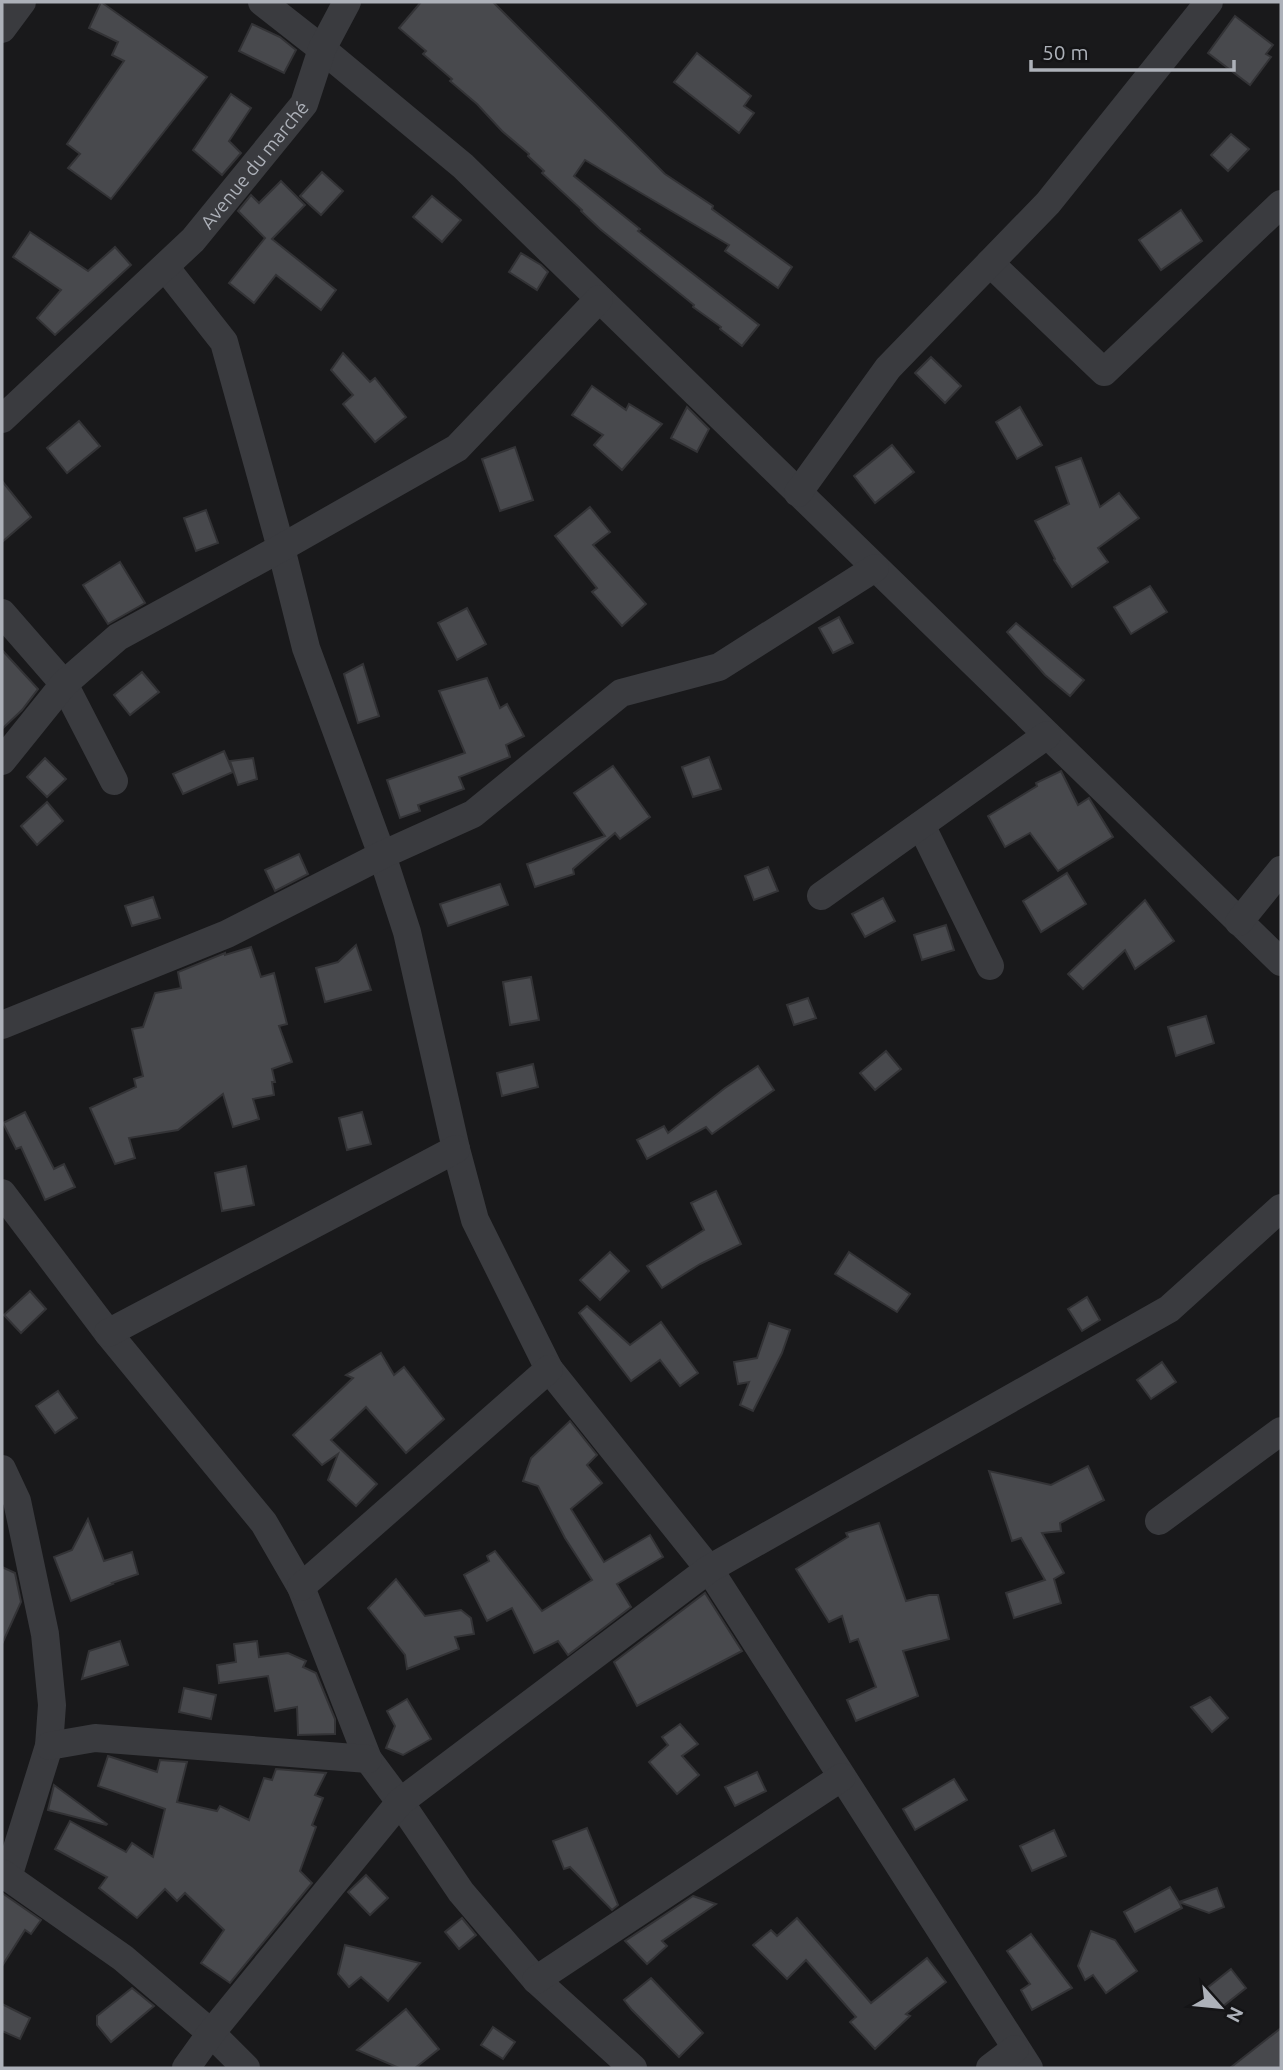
<svg xmlns="http://www.w3.org/2000/svg" width="1283" height="2070" font-family="Ubuntu,sans-serif">
<rect width="100%" height="100%" fill="#19191b"/>
<g fill="#48494d" stroke="#333336" stroke-width="2">
<path d="M101,2l106,75 -96,122 -43,-31 12,-14 -13,-10 57,-83 -12,-6 6,-13 -29,-14z"/>
<path d="M421,2h72l172,172 48,32 -1,3 80,58 -14,21 -53,-37 4,-6 -144,-85 -11,16 66,53 -2,2 121,94 -17,21 -22,-17 1,-2 -28,-20 1,-2 -94,-76 -19,-18 1,-1 -40,-37 2,-2 -16,-15 1,-2 -27,-23 -25,-27 -27,-23 2,-2 -29,-25 3,-3 -27,-23z"/>
<path d="M1235,16l38,29 -7,9 5,3 -21,28 -42,-32z"/>
<path d="M252,24l28,13 16,13 -12,23 -45,-22z"/>
<path d="M697,53l54,43 -7,10 10,7 -15,20 -65,-51z"/>
<path d="M231,94l20,14 -22,33 12,12 -19,22 -29,-25z"/>
<path d="M1231,134l18,15 -21,22 -17,-16z"/>
<path d="M322,172l21,19 -22,24 -21,-19z"/>
<path d="M281,181l24,24 -33,34 64,51 -15,20 -45,-35 -22,28 -25,-20 36,-45 -27,-27 13,-16 8,8z"/>
<path d="M432,196l29,24 -19,22 -29,-25z"/>
<path d="M1181,210l21,31 -41,29 -22,-30z"/>
<path d="M30,232l58,39 27,-24 16,18 -76,70 -18,-17 24,-28 -48,-33z"/>
<path d="M521,253l20,12 7,7 -11,18 -28,-18z"/>
<path d="M343,353l27,29 5,-4 31,39 -31,25 -32,-38 10,-9 -22,-25z"/>
<path d="M931,357l30,29 -16,17 -30,-30z"/>
<path d="M592,386l34,24 3,-6 33,20 -40,46 -28,-25 9,-10 -31,-20z"/>
<path d="M687,407l22,22 -12,23 -26,-14z"/>
<path d="M1020,407l22,38 -25,14 -21,-37z"/>
<path d="M79,421l21,25 -33,27 -20,-25z"/>
<path d="M892,445l22,27 -39,31 -21,-27z"/>
<path d="M515,447l18,53 -33,11 -18,-52z"/>
<path d="M1081,458l19,49 19,-14 20,25 -41,30 10,14 -36,25 -18,-27 1,-1 -20,-38 34,-17 -13,-37z"/>
<path d="M2,481l29,36 -29,25z"/>
<path d="M590,507l20,25 -17,13 53,59 -24,22 -30,-34 5,-4 -42,-52z"/>
<path d="M206,510l12,33 -22,8 -12,-33z"/>
<path d="M120,562l25,41 -37,21 -25,-39z"/>
<path d="M1150,586l17,26 -36,22 -17,-27z"/>
<path d="M467,608l19,36 -29,16 -19,-37z"/>
<path d="M839,617l14,26 -20,10 -14,-25z"/>
<path d="M1016,623l68,57 -14,16 -25,-21 -38,-43z"/>
<path d="M2,650l36,39 -16,21 -20,19z"/>
<path d="M363,664l16,52 -21,7 -14,-49z"/>
<path d="M142,672l17,20 -29,23 -16,-20z"/>
<path d="M487,678l13,30 7,-4 17,32 -18,9 4,12 -51,20 5,12 -46,16 2,6 -20,7 -13,-38 78,-27 -26,-62z"/>
<path d="M224,751l9,21 -50,22 -10,-20z"/>
<path d="M709,757l12,32 -28,8 -11,-30z"/>
<path d="M45,758l21,21 -19,18 -20,-20z"/>
<path d="M253,758l4,21 -19,6 -8,-24z"/>
<path d="M613,766l37,51 -30,22 -5,-6 -42,36 1,5 -39,13 -8,-23 78,-28 -31,-43z"/>
<path d="M1061,771l17,34 11,-7 24,39 -55,34 -28,-38 -25,14 -17,-31 49,-30 -1,-3z"/>
<path d="M47,802l16,19 -26,24 -16,-19z"/>
<path d="M299,854l9,20 -33,17 -10,-21z"/>
<path d="M768,867l10,24 -24,9 -9,-24z"/>
<path d="M1067,873l19,31 -45,28 -18,-31z"/>
<path d="M500,884l8,21 -60,21 -8,-22z"/>
<path d="M153,897l7,21 -28,8 -7,-20z"/>
<path d="M883,898l12,23 -30,16 -13,-23z"/>
<path d="M1145,900l29,41 -39,28 -10,-19 -42,39 -15,-15z"/>
<path d="M946,925l8,25 -32,10 -8,-25z"/>
<path d="M356,945l15,45 -46,12 -9,-34 22,-6z"/>
<path d="M251,947l10,30 13,-4 13,51 -8,2 13,36 -20,7 3,13h-3l2,13 -21,4 6,20 -26,8 -10,-33 -45,36 -49,8 6,20 -20,6 -25,-56 46,-21 -2,-8 9,-3 -11,-47 11,-2 12,-34 26,-5 -3,-16 47,-19v2z"/>
<path d="M531,977l8,43 -29,5 -7,-43z"/>
<path d="M808,998l8,20 -22,7 -7,-20z"/>
<path d="M1206,1016l8,27 -38,13 -8,-29z"/>
<path d="M886,1051l15,18 -26,21 -15,-17z"/>
<path d="M533,1064l5,23 -36,9 -5,-23z"/>
<path d="M758,1066l16,24 -62,44 -6,-7 -59,32 -10,-19 27,-14 4,7 57,-45z"/>
<path d="M25,1112l29,57 10,-5 11,23 -30,13 -24,-53 -5,2 -13,-26z"/>
<path d="M362,1112l9,32 -24,6 -8,-32z"/>
<path d="M246,1166l8,39 -32,6 -7,-38z"/>
<path d="M716,1191l25,53 -41,20 -38,24 -15,-22 57,-36 -13,-27z"/>
<path d="M610,1252l19,19 -29,29 -20,-20z"/>
<path d="M849,1252l61,42 -13,18 -62,-38z"/>
<path d="M30,1291l16,18 -25,24 -17,-18z"/>
<path d="M1087,1297l13,23 -18,11 -14,-22z"/>
<path d="M587,1306l43,39 31,-23 37,51 -18,13 -20,-26 -29,21 -52,-68z"/>
<path d="M769,1323l21,7 -8,23 -29,58 -13,-6 9,-23 -11,2 -4,-22 23,-4z"/>
<path d="M381,1353l13,22 10,-8 40,52 -38,34 -40,-46 -35,33 46,44 -21,22 -28,-26 10,-26 -16,11 -29,-30 60,-57 -7,-3z"/>
<path d="M1162,1362l14,20 -25,17 -14,-19z"/>
<path d="M58,1391l19,27 -22,15 -19,-27z"/>
<path d="M570,1421l27,34 -10,10 15,18 -31,26 33,53 46,-27 13,22 -46,27 14,23 -63,48 -10,-14 -24,12 -22,-45 -25,13 -23,-46 25,-14 -2,-5 8,-5 47,60 50,-31 -27,-42 -27,-52 -15,-5 8,-23z"/>
<path d="M1088,1466l16,34 -44,23 1,8 -19,2 22,40 -10,6 7,24 -47,15 -8,-25 39,-13 -24,-42 -9,3 -23,-70 62,14z"/>
<path d="M88,1519l16,42 28,-9 6,22 -26,9 1,1 -42,17 -17,-44 18,-7z"/>
<path d="M879,1523l27,78 23,-6h9l11,44 -46,12 15,45 -62,25 -9,-21 29,-13 -18,-48 -8,3 -8,-26 -13,6 -33,-53 52,-32 -2,-4z"/>
<path d="M2,1567l13,6 6,29 -19,42z"/>
<path d="M396,1579l29,37 36,-6 10,8 3,16 -19,3 4,12 -52,20 -2,-14 -37,-47z"/>
<path d="M705,1593l37,58 -105,55 -23,-44z"/>
<path d="M120,1641l8,24 -46,14 7,-28z"/>
<path d="M257,1641l2,16 29,-4 18,8 -3,6 13,6 19,46v15l-37,1 -1,-28 -22,4 -7,-35 -49,7 -2,-18 19,-3 -2,-18z"/>
<path d="M184,1688l32,7 -5,24 -32,-7z"/>
<path d="M1210,1697l18,21 -16,14 -21,-25z"/>
<path d="M407,1699l24,40 -28,16 -17,-7 9,-22 -8,-15z"/>
<path d="M680,1724l18,20 -16,12 17,19 -22,19 -28,-32 19,-17 -6,-8z"/>
<path d="M108,1756l49,16 3,-12 27,2 -10,40 40,9 3,-5 29,14 15,-42 8,2 4,-11 50,4 -11,22 8,3 -11,27 4,2 -16,44 12,12 -82,100 -29,-20 23,-33 -39,-37 -8,8 -12,-12 -28,29 -38,-30 8,-11 -52,-28 15,-28 56,31 6,-9 21,14 12,-48 -67,-23z"/>
<path d="M757,1772l9,19 -31,15 -10,-19z"/>
<path d="M954,1779l13,21 -52,30 -12,-21z"/>
<path d="M54,1785l53,39 -1,1 -58,-15z"/>
<path d="M587,1828l31,77 -6,5 -42,-43 -6,2 -11,-28z"/>
<path d="M1054,1830l12,26 -34,15 -12,-25z"/>
<path d="M366,1875l22,23 -18,17 -22,-23z"/>
<path d="M1170,1887l9,15 38,-14 7,19 -15,6 -30,-11 3,6 -47,24 -11,-20z"/>
<path d="M2,1893l39,27 -10,14 -6,-4 -23,36z"/>
<path d="M693,1896l23,8 -54,37 5,5 -20,18 -22,-23z"/>
<path d="M462,1918l14,17 -17,14 -14,-17z"/>
<path d="M797,1918l74,85 56,-45 19,24 -40,32 4,2 -35,33 -25,-27 6,-5 -50,-57 -19,19 -34,-34 18,-15 6,6z"/>
<path d="M1091,1931l24,9 22,31 -31,22 -13,-18 -8,5 -7,-14z"/>
<path d="M1031,1934l41,54 -40,22 -11,-20 9,-6 -23,-33z"/>
<path d="M345,1945l75,18 -32,38 -27,-24 -12,10 -11,-13z"/>
<path d="M1231,1969l15,19 -24,19 -15,-19z"/>
<path d="M651,1978l52,55 -24,24 -47,-47 -8,-10z"/>
<path d="M132,1988l22,18 -43,36 -14,-17v-9z"/>
<path d="M2,2004l28,14 -10,21 -18,-8z"/>
<path d="M406,2009l33,40 -24,19h-16l-42,-18z"/>
<path d="M493,2027l22,15 -12,17 -22,-14z"/>
<path d="M1281,2028v40h-51z"/>
</g>
<g fill="none" stroke-linecap="round" stroke-linejoin="round">
<g stroke="#3a3b3f" stroke-width="28">
<path d="M262,2l60,47 141,117 818,796"/>
<path d="M2,29l20,-27"/>
<path d="M990,263l114,109 177,-168"/>
<path d="M165,267l59,75 57,206 25,100 76,207 25,77 49,217 19,71 74,149 160,200 320,499"/>
<path id="s1" d="M2,419l191,-179 111,-136 18,-55 25,-47"/>
<path d="M798,493l90,-125 160,-165 161,-201"/>
<path d="M2,613l62,71 50,97"/>
<path d="M2,761l62,-77 54,-47 163,-89 176,-100 142,-149"/>
<path d="M921,825l69,141"/>
<path d="M821,896l226,-161"/>
<path d="M1239,922l42,-52"/>
<path d="M2,1025l225,-91 155,-79 91,-41 148,-121 98,-26 156,-99"/>
<path d="M2,1193l106,140 156,190 37,64 67,172 32,43 61,90 75,88 97,88"/>
<path d="M108,1333l348,-184"/>
<path d="M2,1469l15,32 28,133 7,71 -3,41 -41,131"/>
<path d="M1159,1521l122,-90"/>
<path d="M301,1587l248,-218"/>
<path d="M49,1746l46,-8 273,21"/>
<path d="M2,1873l121,85 88,75 35,35"/>
<path d="M536,1980l306,-203"/>
<path d="M186,2068l25,-35 189,-231 309,-233 460,-260 112,-101"/>
<path d="M990,2068l25,-19"/>
</g>
</g>
<g text-anchor="middle" dominant-baseline="central" stroke-width="5" stroke-linejoin="round" paint-order="stroke">
<g font-size="19" fill="#adb1b9" stroke="#141416">
<text stroke="none"><textPath href="#s1" startOffset="359">Avenue du marché</textPath></text>
</g>
</g>
<rect width="1283" height="2070" fill="none" stroke="#adb1b9" stroke-width="7"/>
<g transform="translate(1220 2007) rotate(117)" stroke="#141416" stroke-width="5" paint-order="stroke">
<path d="M0-5L12 26L0 18L-12 26Z" fill="#adb1b9"/>
<text y="-10" font-size="19" font-weight="bold" text-anchor="middle" fill="#adb1b9">N</text>
</g>
<path d="M1031 60v10h203v-10" fill="none" stroke="#adb1b9" stroke-width="3.5"/>
<text x="1042" y="60" font-size="21" fill="#adb1b9" stroke="#141416" stroke-width="5" paint-order="stroke">50 m</text>
</svg>
